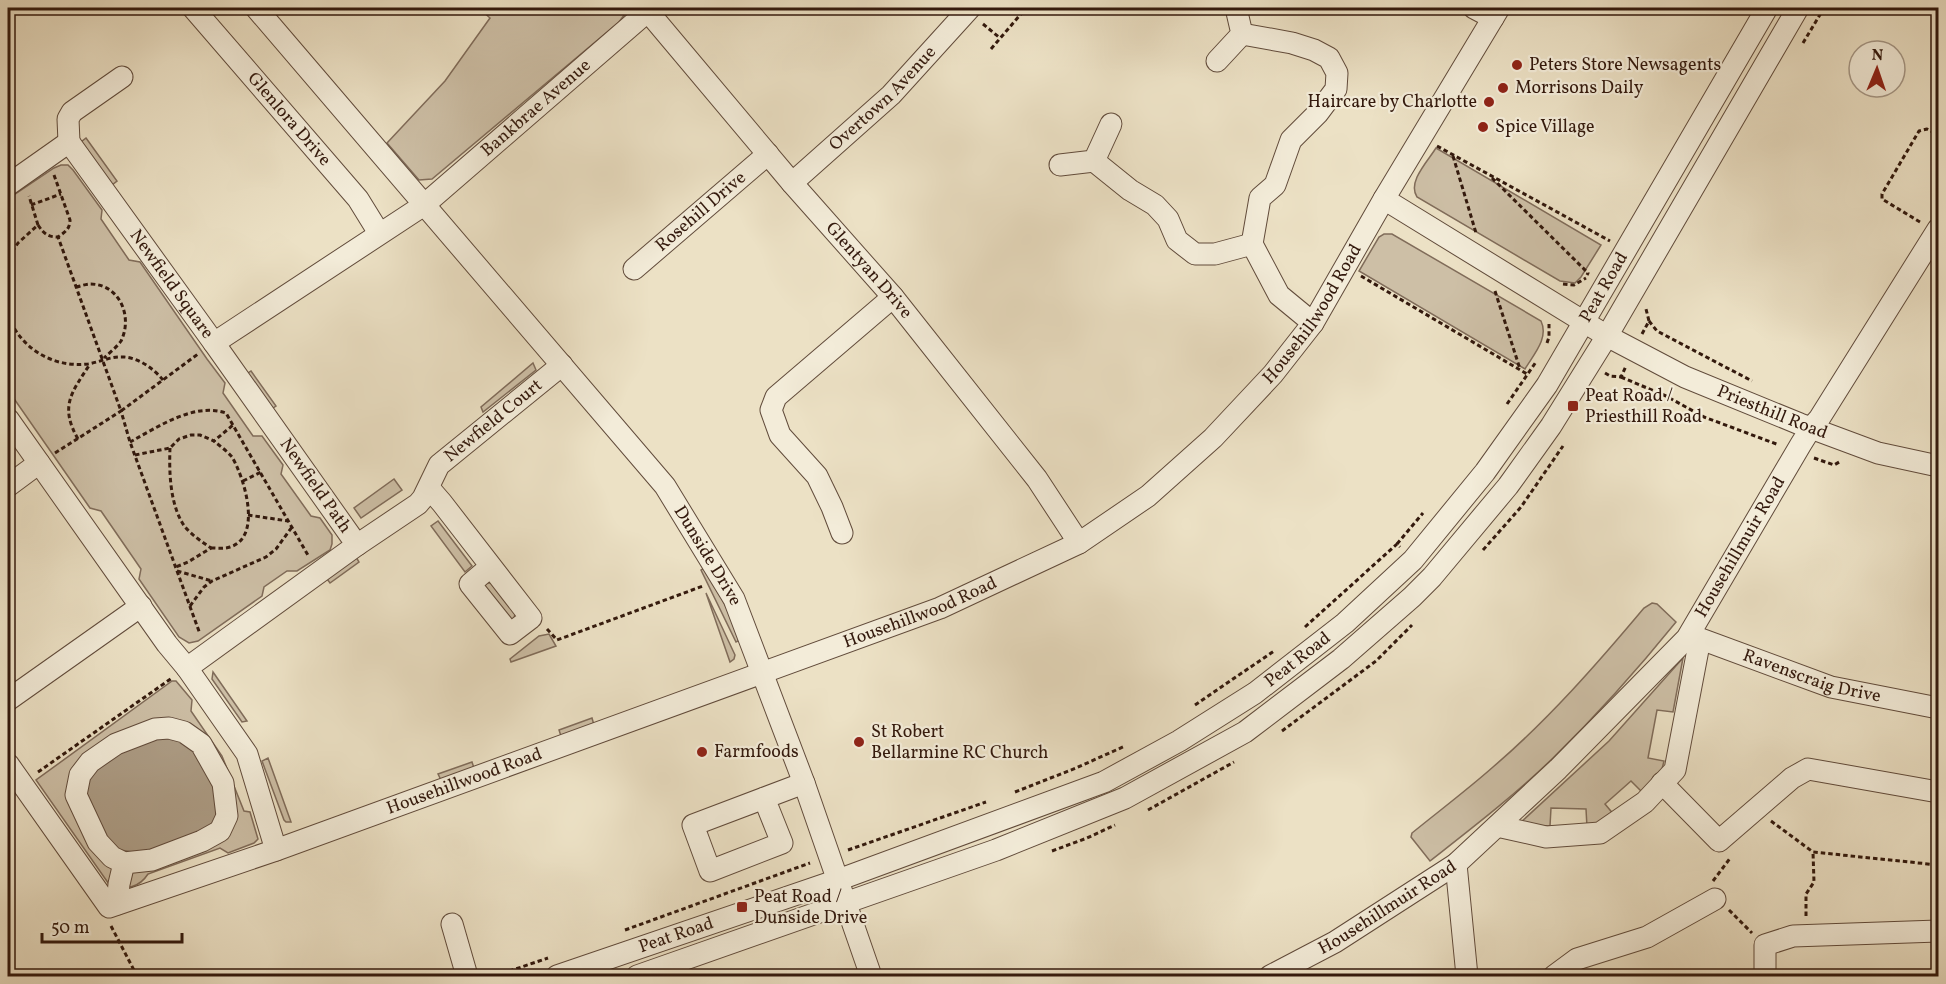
<svg xmlns="http://www.w3.org/2000/svg" width="1946" height="984" font-family="Vollkorn,serif">
<rect width="100%" height="100%" fill="#ece1c5"/>
<filter id="stains"><feTurbulence type="fractalNoise" baseFrequency=".00333" numOctaves="4"/><feColorMatrix values="0 0 0 0 .2 0 0 0 0 .09 0 0 0 0 .02 0 0 0 .5 -.17"/></filter>
<radialGradient id="worn" r=".72"><stop offset=".6" stop-color="#630" stop-opacity="0"/><stop offset="1" stop-color="#630" stop-opacity=".3"/></radialGradient>
<g fill="#cdbfa6" stroke="#806c5a" stroke-width="1.5">
<path d="M479,8h145l1,6 -6,8 -187,157 -13,1 -32,-37 58,-62 45,-63z"/>
<path d="M86,138l31,43 -5,4 -31,-43z"/>
<path d="M1436,148l165,97 -20,32 -6,6 -15,-2 -143,-84c-10,-15 11,-36 19,-49z"/>
<path d="M61,165h7l5,5 29,40 -1,9 28,41 11,2 67,97 18,24 -2,10 30,43h9l21,29 -2,9 30,42 9,2 12,17v9l-2,6 -33,21h-10l-23,16 -2,9 -64,45 -9,2 -10,-6 -40,-58 2,-10 -40,-58 -11,-3 -82,-118v-191l46,-31z"/>
<path d="M1384,234h8l149,87c8,17 -7,33 -16,48l-166,-98 20,-34z"/>
<path d="M533,363l3,7 -53,42 -2,-5z"/>
<path d="M251,371l25,35 -6,4 -25,-35z"/>
<path d="M394,479l8,11 -41,28 -7,-10z"/>
<path d="M438,521l34,45 -7,6 -34,-46z"/>
<path d="M356,557l3,5 -29,21 -3,-4z"/>
<path d="M706,567l36,72 -6,3 -35,-72z"/>
<path d="M487,583h4l24,30 -1,6 -4,1 -27,-30 1,-5z"/>
<path d="M706,593l29,62 -1,4 -4,3z"/>
<path d="M1652,603l5,1 19,18c-38,47 -79,93 -123,136 -38,37 -81,70 -123,103l-19,-24 1,-4c27,-22 55,-43 81,-66 56,-48 104,-103 151,-159z"/>
<path d="M549,634l7,12 -45,16 -1,-3 29,-23z"/>
<path d="M1683,658l-10,54 -16,-2 -9,48 16,3 -4,16 -17,16 -12,-12 -26,23 10,12 -28,11 -1,-18 -35,-1 -1,18h-30l-1,-2 90,-83z"/>
<path d="M213,672l34,49 -5,1 -30,-43z"/>
<path d="M172,681h4l16,19 -1,11 31,45 22,55 6,1 8,27 -4,4 -26,10 -8,-5 -72,26c-9,14 -21,15 -37,13l-75,-107z"/>
<path d="M592,718l2,7 -33,11 -2,-6z"/>
<path d="M268,758l23,64h-5l-2,-2 -22,-59z"/>
<path d="M472,762l2,6 -33,12 -3,-6z"/>
</g>
<path fill="#ad9d86" stroke="#7c6856" stroke-width="1.5" d="M153,737l31,2 15,16 18,34 -1,30 -11,12 -54,24 -37,-6 -8,-5 -23,-59 22,-26z"/>
<g fill="none" stroke-linecap="round" stroke-linejoin="round">
<g stroke="#614b3b" stroke-width="23">
<g id="minor">
<path id="s1" d="M193,8l165,191 21,34"/>
<path id="s2" d="M256,8l409,478 69,113 70,184 67,193"/>
<path id="s3" d="M645,8l147,175 101,114 144,182 42,64"/>
<path d="M1474,8l19,10"/>
<path d="M1242,34l50,9 22,7 15,8 8,15 -1,16 -18,24 -27,27 -16,45 -15,13 -8,46 27,51 34,28"/>
<path d="M1217,61l25,-27 -6,-26"/>
<path d="M69,142l-1,-23 4,-7 50,-35"/>
<path d="M1094,161l36,29 25,15 13,14 9,21 18,14h20l37,-10"/>
<path d="M1060,165l34,-4 17,-37"/>
<path id="s4" d="M792,183l99,-88 79,-87"/>
<path id="s5" d="M8,185l61,-43 145,201 210,-138 224,-194"/>
<path id="s6" d="M1384,199l223,137 78,41 115,47 78,29 60,13"/>
<path id="s7" d="M634,269l134,-115"/>
<path d="M8,419l159,225 20,24 170,-123 -143,-202"/>
<path d="M8,486l31,-23"/>
<path d="M429,488l13,15 89,115 -21,16 -40,-50 20,-17"/>
<path d="M842,533l-10,-26 -15,-31 -37,-41 -9,-25 5,-13 117,-100"/>
<path id="s8" d="M357,545l61,-41 5,-6 16,-33 123,-100"/>
<path id="s9" d="M1690,635l141,52 107,21"/>
<path d="M187,668l60,86 29,96"/>
<path d="M8,700l133,-94"/>
<path id="s10" d="M8,764l101,143 167,-57 664,-242 139,-65 69,-47 65,-58 60,-64 40,-51 71,-124 115,-191"/>
<path d="M1662,783l57,58 73,-63 16,-9 130,23"/>
<path d="M764,798l18,45 -72,28 -17,-46 111,-42"/>
<path d="M1497,826l49,11 54,-4 45,-31 30,-32 25,-131"/>
<path d="M1456,864l11,112"/>
<path d="M117,904l2,-20 5,-21 -12,-6 -14,-15 -22,-47 4,-20 10,-13 26,-18 39,-15 14,-1 15,4 17,12 22,39 4,33 -7,15 -18,10 -50,19 -28,3"/>
<path d="M452,924l15,52"/>
<path id="s11" d="M557,976l281,-96 266,-98 75,-41 76,-48 90,-70 68,-63 72,-88 62,-87 220,-377"/>
<path d="M637,976l359,-126 129,-52 120,-66 96,-73 71,-62 20,-20 76,-91 43,-60 56,-90 191,-328"/>
<path id="s12" d="M1270,976l65,-34 121,-78 102,-95 129,-131 114,-194 10,-16 8,-9 119,-190"/>
<path d="M1554,976l23,-17 70,-22 68,-38"/>
<path d="M1765,976v-31l28,-9 145,-5"/>
</g>
</g>
<g stroke="#33190d" stroke-width="3" stroke-dasharray="4.5 3" stroke-linecap="butt">
<path d="M983,24l17,14"/>
<path d="M1803,43l21,-35"/>
<path d="M991,49l35,-41"/>
<path d="M1437,146l173,95"/>
<path d="M1453,156l23,77"/>
<path d="M54,175l16,45c0,9 -5,12 -12,17"/>
<path d="M1492,178l96,95 -1,2"/>
<path d="M31,205l30,-11"/>
<path d="M1920,222l-38,-23v-5l37,-63 8,-2 11,6"/>
<path d="M38,225c6,9 10,12 20,12l63,174 77,-57"/>
<path d="M8,258l10,-15 20,-18 -9,-29"/>
<path d="M1361,276l166,98"/>
<path d="M1563,284l11,1 12,-7"/>
<path d="M76,287c5,-1 10,-3 14,-3 30,0 43,33 31,57 -4,6 -12,12 -17,17"/>
<path d="M1495,291l25,78"/>
<path d="M8,315c12,33 44,53 80,49 12,-2 23,-8 36,-7 15,1 30,12 39,23"/>
<path d="M1649,321l8,10 95,50"/>
<path d="M1642,334l7,-13 -3,-12"/>
<path d="M1547,343l2,-6v-13"/>
<path d="M1605,373l5,3 11,1 5,-11"/>
<path d="M1621,377l45,19 38,21 75,28"/>
<path d="M1507,404l29,-42"/>
<path d="M78,439c-19,-33 -6,-47 12,-75"/>
<path d="M130,442c28,-15 64,-40 96,-29l83,144"/>
<path d="M170,448c-1,25 0,58 15,79 7,8 17,15 26,21l-23,14 -12,5"/>
<path d="M55,453l66,-42 9,31 70,192"/>
<path d="M135,455l35,-7 9,-9 12,-4h9l14,6 19,-16"/>
<path d="M1814,458l20,7 7,-4"/>
<path d="M243,481l18,-9"/>
<path d="M248,515l40,6"/>
<path d="M1397,544l26,-31"/>
<path d="M211,548c6,0 13,1 19,-1 33,-10 14,-70 2,-90 -5,-6 -12,-11 -18,-16"/>
<path d="M1483,550l38,-43 42,-61"/>
<path d="M177,571l35,10"/>
<path d="M190,606l14,-19 8,-6 54,-24 10,-8 16,-22"/>
<path d="M1305,627l92,-83 3,3"/>
<path d="M547,629l10,11 146,-54"/>
<path d="M1195,705l79,-54"/>
<path d="M1282,731l94,-70 36,-36"/>
<path d="M38,772l134,-94"/>
<path d="M1015,792l61,-24 49,-22"/>
<path d="M1148,810l86,-48"/>
<path d="M1771,821l42,31 125,13"/>
<path d="M848,850l138,-48"/>
<path d="M1052,851l35,-13 28,-13"/>
<path d="M1713,881l18,-24"/>
<path d="M1729,910l23,23"/>
<path d="M1806,916v-22l8,-12 -1,-30"/>
<path d="M111,926l26,50"/>
<path d="M625,930l185,-67"/>
<path d="M495,976l53,-18"/>
</g>
<use href="#minor" stroke="#f3ecd9" stroke-width="21"/>
</g>
<g fill="#8f2418" stroke="#f3ecd9" stroke-width="2">
<circle cx="1517" cy="65" r="6"/>
<circle cx="1503" cy="88" r="6"/>
<circle cx="1489" cy="102" r="6"/>
<circle cx="1483" cy="127" r="6"/>
<rect x="1567" y="400" width="12" height="12" rx="3"/>
<circle cx="859" cy="742" r="6"/>
<circle cx="702" cy="752" r="6"/>
<rect x="736" y="901" width="12" height="12" rx="3"/>
</g>
<g text-anchor="middle" dominant-baseline="central" stroke-width="4.5" stroke-linejoin="round" paint-order="stroke">
<g font-size="18" fill="#33190d" stroke="#f3ecd9" text-anchor="start">
<text x="1529" y="65">Peters Store Newsagents</text>
<text x="1515" y="88">Morrisons Daily</text>
<text x="1477" y="102" text-anchor="end">Haircare by Charlotte</text>
<text x="1495" y="127">Spice Village</text>
<text x="1585" y="396">Peat Road /<tspan x="1585" dy="21">Priesthill Road</tspan></text>
<text x="871" y="732">St Robert<tspan x="871" dy="21">Bellarmine RC Church</tspan></text>
<text x="714" y="752">Farmfoods</text>
<text x="754" y="897">Peat Road /<tspan x="754" dy="21">Dunside Drive</tspan></text>
</g>
<g font-size="18" fill="#33190d" stroke="#f3ecd9">
<text stroke="none"><textPath href="#s4" startOffset="124">Overtown Avenue</textPath></text>
<text stroke="none"><textPath href="#s5" startOffset="722">Bankbrae Avenue</textPath></text>
<text stroke="none"><textPath href="#s1" startOffset="147">Glenlora Drive</textPath></text>
<text stroke="none"><textPath href="#s7" startOffset="88">Rosehill Drive</textPath></text>
<text stroke="none"><textPath href="#s3" startOffset="345">Glentyan Drive</textPath></text>
<text stroke="none"><textPath href="#s5" startOffset="250">Newfield Square</textPath></text>
<text stroke="none"><textPath href="#s11" startOffset="1296">Peat Road</textPath></text>
<text stroke="none"><textPath href="#s10" startOffset="1542">Househillwood Road</textPath></text>
<text stroke="none"><textPath href="#s6" startOffset="444">Priesthill Road</textPath></text>
<text stroke="none"><textPath href="#s8" startOffset="188">Newfield Court</textPath></text>
<text transform="translate(315 486) rotate(55)">Newfield Path</text>
<text stroke="none"><textPath href="#s12" startOffset="646">Househillmuir Road</textPath></text>
<text stroke="none"><textPath href="#s2" startOffset="711">Dunside Drive</textPath></text>
<text stroke="none"><textPath href="#s10" startOffset="1038">Househillwood Road</textPath></text>
<text stroke="none"><textPath href="#s11" startOffset="810">Peat Road</textPath></text>
<text stroke="none"><textPath href="#s9" startOffset="129">Ravenscraig Drive</textPath></text>
<text stroke="none"><textPath href="#s10" startOffset="552">Househillwood Road</textPath></text>
<text stroke="none"><textPath href="#s12" startOffset="136">Househillmuir Road</textPath></text>
<text stroke="none"><textPath href="#s11" startOffset="126">Peat Road</textPath></text>
</g>
</g>
<rect width="1946" height="984" fill="none" stroke="#ece1c5" stroke-width="30"/>
<rect x="9" y="9" width="1928" height="966" fill="none" stroke="#33190d" stroke-width="3"/>
<rect x="15" y="15" width="1916" height="954" fill="none" stroke="#33190d" stroke-width="1.5"/>
<g transform="translate(1877 69) rotate(2)"><circle r="28" fill="#f3ecd9" stroke="#a69887" stroke-width="1.5"/>
<path d="M0-4.5L10 22L0 15L-10 22Z" fill="#8f2418"/>
<text y="-9" font-size="16" font-weight="bold" text-anchor="middle" fill="#33190d">N</text>
</g>
<path d="M42 933v9h140v-9" fill="none" stroke="#33190d" stroke-width="3"/>
<text x="51" y="933" font-size="18" fill="#33190d" stroke="#f3ecd9" stroke-width="4.5" paint-order="stroke">50 m</text>
<rect width="100%" height="100%" filter="url(#stains)"/>
<rect width="100%" height="100%" fill="url(#worn)"/>
</svg>
